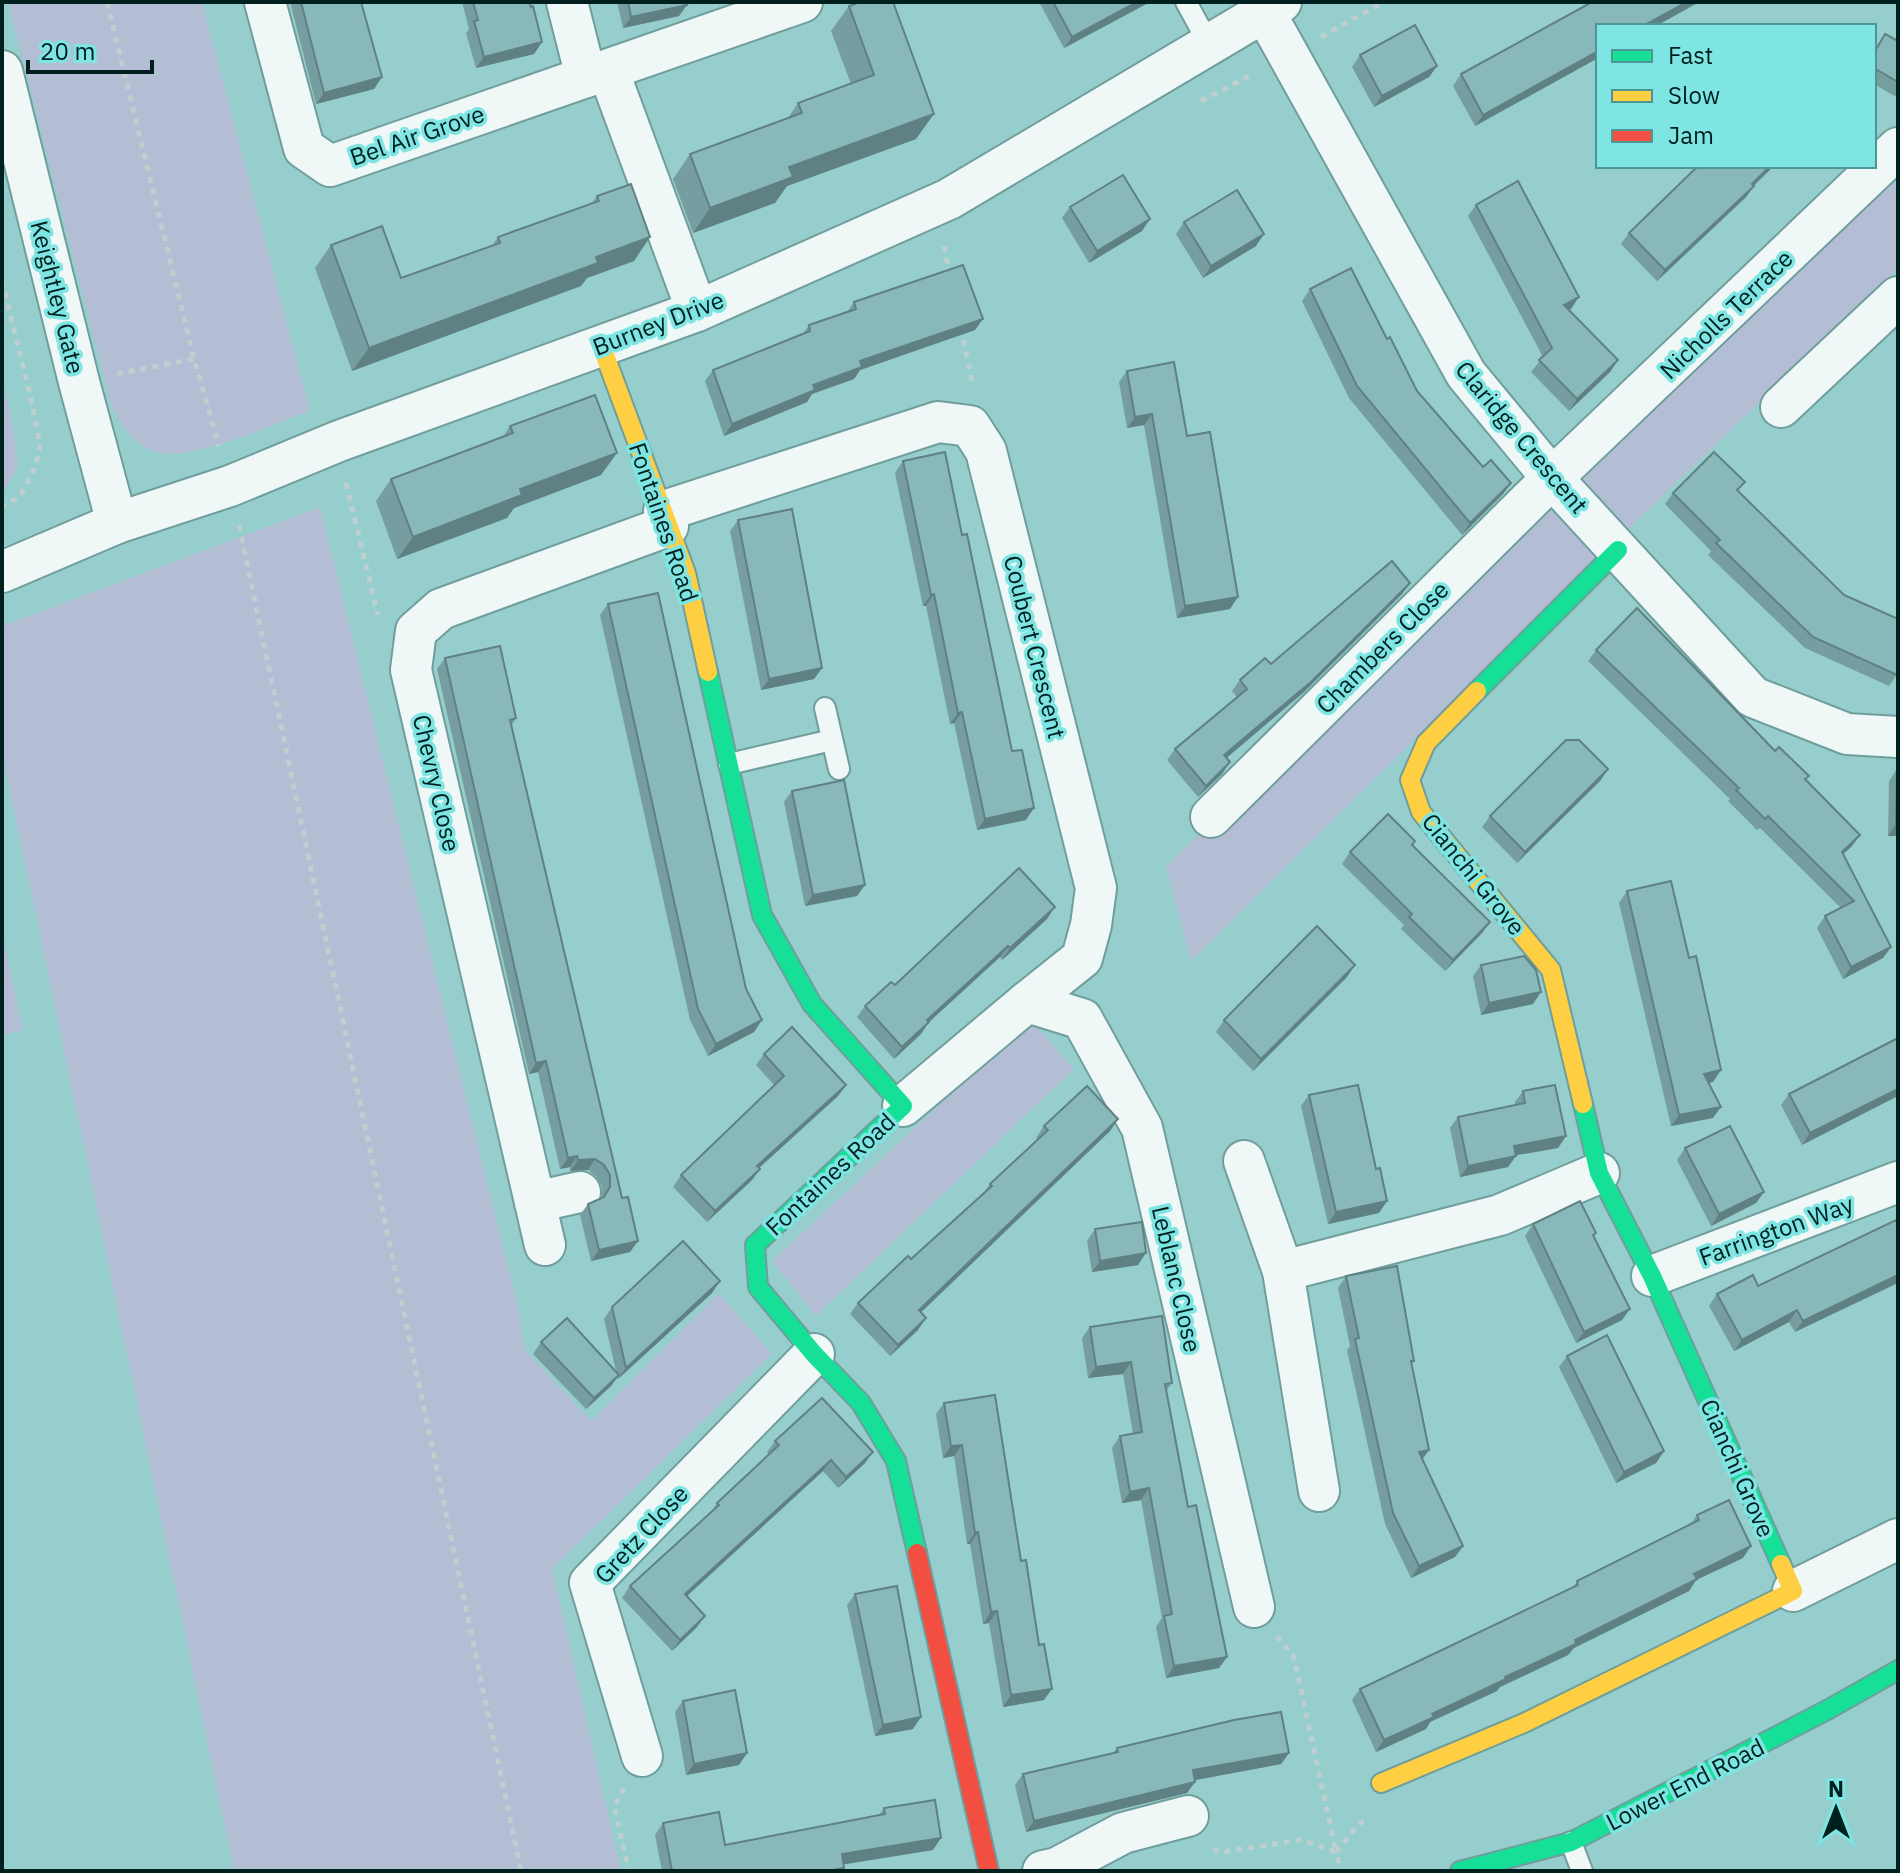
<svg xmlns="http://www.w3.org/2000/svg" width="1900" height="1873" font-family="'IBM Plex Sans',sans-serif">
<rect width="100%" height="100%" fill="#95cecc"/>
<g fill="#b3bed4">
<path d="M8,2h194l108,409c-34,12 -121,52 -154,41 -24,-7 -35,-28 -45,-48z"/>
<path d="M1898,158v111l-277,267 -57,-58z"/>
<path d="M2,381l10,39 6,45 -16,31z"/>
<path d="M1552,494l55,55 -416,412 -25,-95z"/>
<path d="M320,507l197,796 8,47 66,71 128,-128 53,61 -220,215 69,302h-387l-232,-1120v-125z"/>
<path d="M2,933l21,97 -21,5z"/>
<path d="M1031,1020l43,49 -258,247 -44,-55z"/>
</g>
<g fill="none" stroke-linecap="round" stroke-linejoin="round">
<g stroke="#6f9e9d" stroke-width="24">
<g id="lane">
<path d="M1186,2l23,42"/>
<path d="M825,708l14,61"/>
<path d="M729,764l103,-24"/>
<path d="M1571,1842l11,29"/>
</g>
</g>
<g stroke="#6f9e9d" stroke-width="44">
<g id="street">
<path d="M265,2l39,146 26,18 472,-164"/>
<path d="M567,2l19,75"/>
<path d="M1264,11l202,363 86,104 201,219 94,37 51,3"/>
<path d="M608,70l89,241"/>
<path d="M2,71l77,311 38,141"/>
<path d="M1781,407l117,-110"/>
<path d="M664,511l274,-89 32,4 16,25 110,437 -5,37 -9,33 -55,44 -124,104"/>
<path d="M2,572l115,-49 113,-37 109,-45 358,-130 252,-112 332,-197"/>
<path d="M1211,817l341,-339 346,-330"/>
<path d="M1027,1002l55,17 60,109 112,479"/>
<path d="M1244,1161l39,110 36,220"/>
<path d="M535,1202l45,-10"/>
<path d="M545,1245l-134,-575 5,-39 25,-22 227,-83"/>
<path d="M1283,1271l217,-56 99,-42"/>
<path d="M1652,1276l246,-94"/>
<path d="M1793,1591l105,-52"/>
<path d="M642,1756l-52,-173 224,-229"/>
<path d="M1043,1871l14,-3 66,-35 65,-17"/>
</g>
</g>
<g stroke="#6f9e9d" stroke-width="22">
<g id="fast">
<path d="M708,672l54,243 50,89 91,102 -148,139 3,42 56,67 47,49 35,58 21,92"/>
<path d="M1477,691l141,-141"/>
<path d="M1583,1104l16,69 53,103 129,288"/>
<path d="M1460,1871l111,-29 258,-133 69,-39"/>
</g>
</g>
<g stroke="#6f9e9d" stroke-width="22">
<g id="slow">
<path d="M601,345l85,228 22,99"/>
<path d="M1477,691l-51,52 -16,37 11,32 130,158 32,134"/>
<path d="M1381,1783l143,-60 269,-132 -12,-27"/>
</g>
</g>
<g stroke="#6f9e9d" stroke-width="22">
<path id="jam" d="M917,1553l72,318"/>
</g>
<g stroke="#bdd0cf" stroke-width="5" stroke-dasharray="6 6" stroke-linecap="butt">
<path d="M107,2l87,357 25,87"/>
<path d="M1321,37l63,-35"/>
<path d="M1201,101l52,-27"/>
<path d="M944,246l6,30"/>
<path d="M2,281l28,113 10,51 -5,23 -15,28 -18,11"/>
<path d="M961,328l12,57"/>
<path d="M117,374l77,-15"/>
<path d="M346,483l32,132"/>
<path d="M239,525l282,1346"/>
<path d="M1277,1636l17,21 42,195"/>
<path d="M624,1788l-10,19 15,64"/>
<path d="M1213,1849l9,3 79,-12 35,12 5,19"/>
<path d="M1336,1852l24,-29 5,-2"/>
</g>
<use href="#lane" stroke="#eff8f7" stroke-width="20"/>
<use href="#street" stroke="#eff8f7" stroke-width="40"/>
<use href="#fast" stroke="#16e098" stroke-width="18"/>
<use href="#slow" stroke="#ffcf43" stroke-width="18"/>
<use href="#jam" stroke="#f24e42" stroke-width="18"/>
</g>
<g fill="#769ea1">
<path d="M290,2h71l21,75 -8,12 -58,15z"/>
<path d="M462,2h67l13,40 -8,12 -58,14 -10,-35 3,-4z"/>
<path d="M617,2h69l-7,14 -56,12z"/>
<path d="M1039,2h111l-86,46z"/>
<path d="M1592,2h107l-43,24h-58v32l-123,68 -22,-40 8,-12z"/>
<path d="M849,6l67,133 -129,47 -12,17 -82,30 -20,-54 17,-25 98,-36 10,-15 53,-19 -20,-53z"/>
<path d="M1885,34l10,6 3,-5v63l-24,-14v-34z"/>
<path d="M1360,55l77,11 -8,11 -55,30 -22,-40z"/>
<path d="M1698,166h76l-20,20 -8,11 -89,84 -36,-37 8,-11z"/>
<path d="M597,196l53,41 -16,24 -47,17 -6,8 -229,85 -37,-103 16,-23 70,33 91,-32 6,-9 93,-33z"/>
<path d="M1476,205l95,104 -2,1 49,50 -8,12 -41,39 -38,-39 12,-15 -75,-141z"/>
<path d="M1070,207l72,24 -53,32 -27,-45z"/>
<path d="M1184,222l72,24 -53,32 -27,-44z"/>
<path d="M1310,289l77,50 30,52 66,76 28,16 -8,11 -41,41 -113,-137 -47,-97z"/>
<path d="M854,302l121,28 -115,40 -6,9 -42,15 -5,8 -83,34 -19,-55 8,-11 90,-36 6,-9 38,-13z"/>
<path d="M1127,371l60,65 43,173 -53,9 -33,-193 -17,3 -8,-46z"/>
<path d="M510,426l91,49 -87,33 -7,10 -110,41 -21,-58 15,-22 111,-41z"/>
<path d="M903,461l59,74 64,285 -49,10 -23,-107 -4,1 -24,-118h-3l-28,-133z"/>
<path d="M1738,492l160,181 -9,13 -84,-38 -97,-93 3,-4 -46,-47 8,-11z"/>
<path d="M738,520l84,148 -8,11 -53,11 -31,-159z"/>
<path d="M1410,583l-8,11 -98,98 -78,66 -4,16 -24,23 -31,-37 8,-11 62,-52 -5,-6 8,-11 31,-16z"/>
<path d="M608,604l146,428 -46,24 -18,-36 -90,-405z"/>
<path d="M1596,650l179,101 85,84 -8,11 -9,8 48,93 -8,11 -40,21 -26,-51 8,-12 16,-8 -81,-80 -3,2 -29,-29 2,-2 -142,-138z"/>
<path d="M445,658l71,60 -4,7 118,527 -39,9 -11,-46 8,-11 14,-6v-12l-6,-10 -8,-6 -18,1v-4l-10,2 -22,-97 -9,2 -92,-405z"/>
<path d="M1608,769l-8,12 -83,82 -35,-36 8,-11z"/>
<path d="M1897,769l1,67h-10l1,-55z"/>
<path d="M792,791l65,105 -52,10 -21,-104z"/>
<path d="M1415,841l-2,4 77,77 -8,11 -37,38 -44,-42 3,-4 -62,-61 8,-12z"/>
<path d="M1627,891l86,191 -4,1 4,35 -42,8 -52,-223z"/>
<path d="M1047,919l-45,41 -2,-3 -72,66 -7,11 -27,25 -37,-42 8,-11 30,-21z"/>
<path d="M1481,965l52,39 -52,11 -8,-39z"/>
<path d="M1347,977l-94,94 -37,-39 8,-12z"/>
<path d="M1898,1038l-96,107 -21,-40 8,-11z"/>
<path d="M764,1054l82,31 -8,11 -79,72 1,1 -8,11 -45,42 -34,-35 8,-12 94,-89 -19,-21z"/>
<path d="M1523,1091l43,45 -8,12 -42,7 -8,12 -48,10 -10,-49 8,-11 57,-12v-3z"/>
<path d="M1309,1095l67,74 11,32 -8,12 -51,11 -27,-118z"/>
<path d="M1118,1119l-8,12 -189,181 -3,18 -28,26 -40,-42 8,-11 53,-44 73,-67 6,-8 48,-44 -2,-2 8,-12z"/>
<path d="M1685,1148l79,44 -8,11 -45,23 -34,-66z"/>
<path d="M1896,1220l-101,112 -6,-10 -55,29 -25,-45 8,-12 41,-8z"/>
<path d="M1533,1224l63,9 -2,4 28,83 -46,23 -51,-107z"/>
<path d="M1095,1229l43,36 -46,7 -5,-31z"/>
<path d="M1346,1276l68,85 -2,3 17,86 -7,9 41,87 -8,11 -44,21 -26,-54 -38,-174 3,-4 -12,-58z"/>
<path d="M712,1293l-94,86 -1,-2 -6,9 -25,23 -53,-55 8,-12 75,29 -12,-52 8,-12z"/>
<path d="M1090,1327l82,56 -6,8 22,116 39,150 -8,11 -53,10 -10,-51 6,-9 -21,-118 -19,3 -10,-55 8,-12 13,-2 -10,-60 -35,4 -6,-40z"/>
<path d="M1567,1356l97,95 -8,12 -40,20 -57,-116z"/>
<path d="M944,1403l77,158 23,139 -41,7 -14,-84 -6,1 -13,-80h-3l-13,-88 -11,2 -7,-44z"/>
<path d="M775,1441l90,22 -27,25 -15,-17 -136,125 10,31 -25,24 -50,-53 8,-12 80,-72 7,-11 52,-48 -2,-3z"/>
<path d="M1697,1515l46,43 -47,22 -7,11 -115,57 -6,7 -68,32 -3,4 -67,31 -4,7 -50,23 -24,-52 8,-11 213,-101 4,-7 114,-57z"/>
<path d="M855,1594l58,135 -38,7 -28,-131z"/>
<path d="M683,1701l64,52 -8,12 -53,10 -11,-63z"/>
<path d="M1117,1748l172,5 -8,11 -86,16 -8,13 -161,39 -11,-47 8,-11 90,-21z"/>
<path d="M884,1808l49,42 -89,14v4l-2,3h-180l-7,-36 8,-12 62,22 154,-30z"/>
</g>
<g fill="#608183">
<path d="M1137,2h13l-86,46 8,-11z"/>
<path d="M1687,2h12l-43,24h-13z"/>
<path d="M687,5l-8,11 -56,12 8,-11z"/>
<path d="M542,42l-8,12 -58,14 8,-11z"/>
<path d="M1598,51v7l-123,68 8,-11z"/>
<path d="M1437,66l-8,11 -55,30 8,-11z"/>
<path d="M382,77l-8,12 -58,15 8,-11z"/>
<path d="M934,114l-18,25 -129,47 -12,17 -82,30 17,-25 79,-41z"/>
<path d="M1770,166h4l-27,25 7,-5 -8,11 -89,84 8,-11z"/>
<path d="M1150,219l-8,12 -53,32 8,-12z"/>
<path d="M1264,234l-8,12 -53,32 8,-12z"/>
<path d="M650,237l-16,24 -47,17 -6,8 -229,85 17,-23 227,-91z"/>
<path d="M1579,297l-8,12 -15,7 8,-11z"/>
<path d="M983,319l-8,11 -115,40 -6,9 -42,15 -5,8 -83,34 8,-12 128,-63z"/>
<path d="M1618,360l-8,12 -41,39 8,-12z"/>
<path d="M1152,414l-8,11 -17,3 8,-11z"/>
<path d="M617,453l-16,22 -87,33 -7,10 -110,41 16,-22 107,-48z"/>
<path d="M1511,483l-8,11 -41,41 8,-12z"/>
<path d="M1410,583l-8,11 -98,98 -88,75 8,-12z"/>
<path d="M934,594l-8,12h-3l8,-11z"/>
<path d="M1238,597l-8,12 -53,9 8,-12z"/>
<path d="M822,668l-8,11 -53,11 8,-11z"/>
<path d="M962,712l-8,11 -4,1 8,-11z"/>
<path d="M1230,762l-8,12 -24,23 8,-11z"/>
<path d="M1608,769l-8,12 -83,82 8,-11z"/>
<path d="M1034,808l-8,12 -49,10 8,-11z"/>
<path d="M1896,824h2v12h-10z"/>
<path d="M1860,835l-8,11 -18,17 8,-11z"/>
<path d="M865,885l-8,11 -52,10 8,-11z"/>
<path d="M1055,907l-8,12 -45,41 8,-12z"/>
<path d="M1490,922l-8,11 -37,38 8,-11z"/>
<path d="M1008,946l-8,11 -72,66 -7,11 -27,25 8,-12 25,-27z"/>
<path d="M1891,947l-8,11 -40,21 8,-12z"/>
<path d="M1355,965l-8,12 -94,94 8,-12z"/>
<path d="M1541,992l-8,12 -52,11 8,-12z"/>
<path d="M762,1020l-8,12 -46,24 8,-12z"/>
<path d="M546,1061l-8,11 -9,2 7,-11z"/>
<path d="M1721,1070l-8,12 -17,3 8,-11z"/>
<path d="M846,1085l-8,11 -89,81 8,-11z"/>
<path d="M1898,1089v7l-96,49 8,-12z"/>
<path d="M1721,1107l-8,11 -42,8 8,-11z"/>
<path d="M1118,1119l-8,12 -199,191 8,-12z"/>
<path d="M1566,1136l-8,12 -52,9 8,-11z"/>
<path d="M577,1156l-7,11 -10,2 8,-11z"/>
<path d="M1516,1156l-8,11 -48,10 8,-11z"/>
<path d="M595,1159l-7,11 -18,1 8,-11z"/>
<path d="M760,1169l-8,11 -45,42 8,-11z"/>
<path d="M1764,1192l-8,11 -45,23 8,-12z"/>
<path d="M1387,1201l-8,12 -51,11 8,-12z"/>
<path d="M638,1241l-8,11 -39,9 8,-11z"/>
<path d="M1146,1253l-8,12 -46,7 8,-11z"/>
<path d="M1898,1275v8l-103,49 8,-11z"/>
<path d="M720,1281l-8,12 -94,86 8,-11z"/>
<path d="M1630,1309l-8,11 -46,23 8,-11z"/>
<path d="M1797,1310l-8,12 -55,29 8,-11z"/>
<path d="M926,1318l-8,12 -28,26 8,-11z"/>
<path d="M1131,1362l-8,12 -35,4 8,-11z"/>
<path d="M619,1375l-8,11 -25,23 8,-11z"/>
<path d="M962,1445l-8,11 -11,2 8,-12z"/>
<path d="M1429,1450l-8,11 -2,-9z"/>
<path d="M1664,1451l-8,12 -40,20 8,-11z"/>
<path d="M873,1452l-8,11 -27,25 8,-11z"/>
<path d="M831,1460l-8,11 -146,134 8,-11z"/>
<path d="M1149,1488l-8,12 -19,3 8,-11z"/>
<path d="M978,1532l-8,12h-3l8,-11z"/>
<path d="M1463,1546l-8,11 -44,21 8,-12z"/>
<path d="M1751,1546l-8,12 -47,22 -7,11 -115,57 -6,7 -68,32 -3,4 -67,31 -4,7 -50,23 8,-12 48,-26 73,-37 70,-37 119,-66z"/>
<path d="M997,1611l-8,12 -6,1 8,-12z"/>
<path d="M705,1616l-8,11 -25,24 8,-11z"/>
<path d="M1227,1657l-8,11 -53,10 8,-12z"/>
<path d="M1052,1689l-8,11 -41,7 8,-12z"/>
<path d="M921,1717l-8,12 -38,7 8,-11z"/>
<path d="M747,1753l-8,12 -53,10 8,-11z"/>
<path d="M1289,1753l-8,11 -96,18 8,-12z"/>
<path d="M1195,1782l-8,11 -161,39 8,-11z"/>
<path d="M941,1838l-8,12 -99,16 8,-12z"/>
</g>
<g fill="#89b8bb" stroke="#608183" stroke-width="2">
<path d="M301,2h60l21,75 -58,16z"/>
<path d="M473,2h56l2,5 2,-1 9,36 -58,15 -10,-36 4,-1z"/>
<path d="M628,2h58l1,3 -56,12z"/>
<path d="M860,2h33l41,112 -145,53 4,10 -83,31 -20,-54 112,-41 -4,-10 76,-28 -25,-69z"/>
<path d="M1053,2h84l-65,35z"/>
<path d="M1592,2h95l-44,24h-45v25l-115,64 -22,-41z"/>
<path d="M1415,25l22,41 -55,30 -22,-41z"/>
<path d="M1885,34l11,6 2,-2v44l-24,-14v-15z"/>
<path d="M1698,166h72l-18,18 2,2 -89,84 -36,-37z"/>
<path d="M1123,175l27,44 -53,32 -27,-44z"/>
<path d="M1518,181l61,116 -15,8 54,55 -41,39 -38,-39 13,-12 -76,-143z"/>
<path d="M631,184l19,53 -54,20 2,6 -229,85 -38,-103 51,-19 19,52 99,-35 -2,-6 101,-36 -2,-5z"/>
<path d="M1237,190l27,44 -53,32 -27,-44z"/>
<path d="M963,265l20,54 -123,42 2,6 -49,18 2,5 -83,34 -19,-54 97,-39 -1,-6 47,-16 -2,-7z"/>
<path d="M1351,268l36,71 3,-2 27,54 66,76 8,-7 20,23 -41,40 -113,-137 -47,-97z"/>
<path d="M1174,362l13,74 23,-4 28,165 -53,9 -33,-192 -17,3 -8,-46z"/>
<path d="M595,395l22,58 -97,36 2,6 -109,42 -22,-58 122,-46 -3,-7z"/>
<path d="M945,452l17,83 5,-1 45,217 10,-1 12,58 -49,11 -23,-107 -4,1 -24,-119 -3,1 -28,-134z"/>
<path d="M1714,452l31,30 -8,8 107,105 54,24 -1,56 -84,-38 -97,-94 4,-3 -47,-47z"/>
<path d="M792,509l30,159 -53,11 -31,-159z"/>
<path d="M1392,561l18,22 -98,98 -88,74 6,7 -24,24 -31,-37 72,-60 -7,-9 25,-22 6,6z"/>
<path d="M658,593l88,396 16,31 -46,24 -18,-35 -90,-405z"/>
<path d="M1637,608l138,143 4,-4 30,29 -4,3 55,56 -18,17 49,95 -40,20 -26,-51 29,-15 -86,-85 -3,3 -29,-29 3,-2 -143,-138z"/>
<path d="M500,646l16,72 -6,2 28,120 84,358 6,-1 10,44 -39,9 -11,-46 16,-7 6,-10v-12l-6,-10 -9,-6 -17,1 -1,-4 -9,2 -22,-97 -10,2 -91,-405z"/>
<path d="M1566,740h13l29,29 -83,83 -35,-36z"/>
<path d="M1897,769h1v55h-2z"/>
<path d="M844,780l21,105 -52,10 -21,-104z"/>
<path d="M1388,814l27,27 -3,4 78,77 -37,38 -44,-43 3,-3 -62,-62z"/>
<path d="M1019,868l36,39 -45,41 -2,-2 -81,74 2,2 -27,25 -37,-41 26,-24 4,3z"/>
<path d="M1671,881l18,77 7,-2 25,114 -17,4 17,33 -42,8 -52,-224z"/>
<path d="M1317,926l38,39 -94,94 -37,-39z"/>
<path d="M1524,956l12,14 5,22 -52,11 -8,-38z"/>
<path d="M792,1027l54,58 -89,81 3,3 -45,42 -34,-36 103,-99 -20,-22z"/>
<path d="M1898,1038v51l-88,44 -21,-39z"/>
<path d="M1358,1085l18,84 4,-1 7,33 -51,11 -27,-117z"/>
<path d="M1555,1085l11,51 -52,10 2,10 -48,10 -10,-49 67,-14 -2,-12z"/>
<path d="M1087,1086l31,33 -199,191 7,8 -28,27 -40,-42 50,-47 3,3 81,-73 -2,-2 58,-54 -4,-4z"/>
<path d="M1730,1126l34,66 -45,22 -34,-66z"/>
<path d="M1580,1201l16,32 -3,2 37,74 -46,23 -51,-108z"/>
<path d="M1896,1220l2,5v50l-95,46 -6,-11 -55,30 -25,-46 36,-19 5,11z"/>
<path d="M1142,1222l4,31 -46,8 -5,-32z"/>
<path d="M683,1241l37,40 -94,87 -14,-61z"/>
<path d="M1397,1266l17,95h-3l18,89 -10,2 44,94 -44,20 -26,-53 -38,-174 4,-1 -13,-62z"/>
<path d="M1162,1316l10,67 -7,1 23,123 8,-2 31,152 -53,9 -10,-50 8,-2 -23,-126 -19,4 -10,-56 22,-4 -11,-70 -35,5 -6,-40z"/>
<path d="M567,1318l52,57 -25,23 -53,-56z"/>
<path d="M1607,1335l57,116 -40,21 -57,-116z"/>
<path d="M995,1395l26,166 5,-1 13,85 5,-1 8,45 -41,6 -14,-84 -6,1 -13,-80 -3,1 -13,-88 -11,1 -7,-43z"/>
<path d="M822,1398l51,54 -27,25 -15,-17 -146,134 20,22 -25,24 -50,-54 89,-81 -2,-2 62,-58 -4,-4z"/>
<path d="M1729,1500l22,46 -57,28 3,5 -122,61 1,4 -71,33 1,2 -74,35 2,3 -50,23 -24,-51 218,-104 -1,-4 122,-61 -2,-5z"/>
<path d="M897,1586l24,131 -38,8 -28,-131z"/>
<path d="M735,1690l12,63 -53,11 -11,-63z"/>
<path d="M1281,1712l8,41 -96,17 2,12 -161,39 -11,-47 95,-22 -1,-4 117,-28z"/>
<path d="M935,1800l6,38 -99,16 2,14 -16,3h-156l-9,-48 56,-11 6,33 160,-31 -1,-6z"/>
</g>
<g text-anchor="middle" dominant-baseline="central" stroke-width="7" stroke-linejoin="round" paint-order="stroke">
<g font-size="24" fill="#002020" stroke="#7ee5e2">
<text transform="translate(417 135) rotate(-19)">Bel Air Grove</text>
<text transform="translate(58 297) rotate(76)">Keightley Gate</text>
<text transform="translate(1726 314) rotate(-44)">Nicholls Terrace</text>
<text transform="translate(658 323) rotate(-21)">Burney Drive</text>
<text transform="translate(1522 437) rotate(50)">Claridge Crescent</text>
<text transform="translate(664 522) rotate(71)">Fontaines Road</text>
<text transform="translate(1035 647) rotate(76)">Coubert Crescent</text>
<text transform="translate(1382 647) rotate(-45)">Chambers Close</text>
<text transform="translate(437 783) rotate(77)">Chevry Close</text>
<text transform="translate(1474 874) rotate(51)">Cianchi Grove</text>
<text transform="translate(830 1174) rotate(-43)">Fontaines Road</text>
<text transform="translate(1776 1230) rotate(-20)">Farrington Way</text>
<text transform="translate(1177 1279) rotate(77)">Leblanc Close</text>
<text transform="translate(1738 1468) rotate(66)">Cianchi Grove</text>
<text transform="translate(641 1534) rotate(-47)">Gretz Close</text>
<text transform="translate(1685 1784) rotate(-27)">Lower End Road</text>
</g>
</g>
<rect width="1900" height="1873" fill="none" stroke="#002020" stroke-width="8"/>
<rect x="1596" y="24" width="280" height="144" fill="#7ee5e2" stroke="#4c9694" stroke-width="2"/>
<rect x="1612" y="50" width="40" height="12" fill="#16e098" stroke="#4c9694" stroke-width="2"/>
<text x="1668" y="64" font-size="24" fill="#002020">Fast</text>
<rect x="1612" y="90" width="40" height="12" fill="#ffcf43" stroke="#4c9694" stroke-width="2"/>
<text x="1668" y="104" font-size="24" fill="#002020">Slow</text>
<rect x="1612" y="130" width="40" height="12" fill="#f24e42" stroke="#4c9694" stroke-width="2"/>
<text x="1668" y="144" font-size="24" fill="#002020">Jam</text>
<g transform="translate(1836 1809)" stroke="#7ee5e2" stroke-width="6" paint-order="stroke">
<path d="M0-6L14 30L0 20L-14 30Z" fill="#002020"/>
<text y="-12" font-size="22" font-weight="bold" text-anchor="middle" fill="#002020">N</text>
</g>
<path d="M28 60v12h124v-12" fill="none" stroke="#002020" stroke-width="4"/>
<text x="40" y="60" font-size="24" fill="#002020" stroke="#7ee5e2" stroke-width="6" paint-order="stroke">20 m</text>
</svg>
